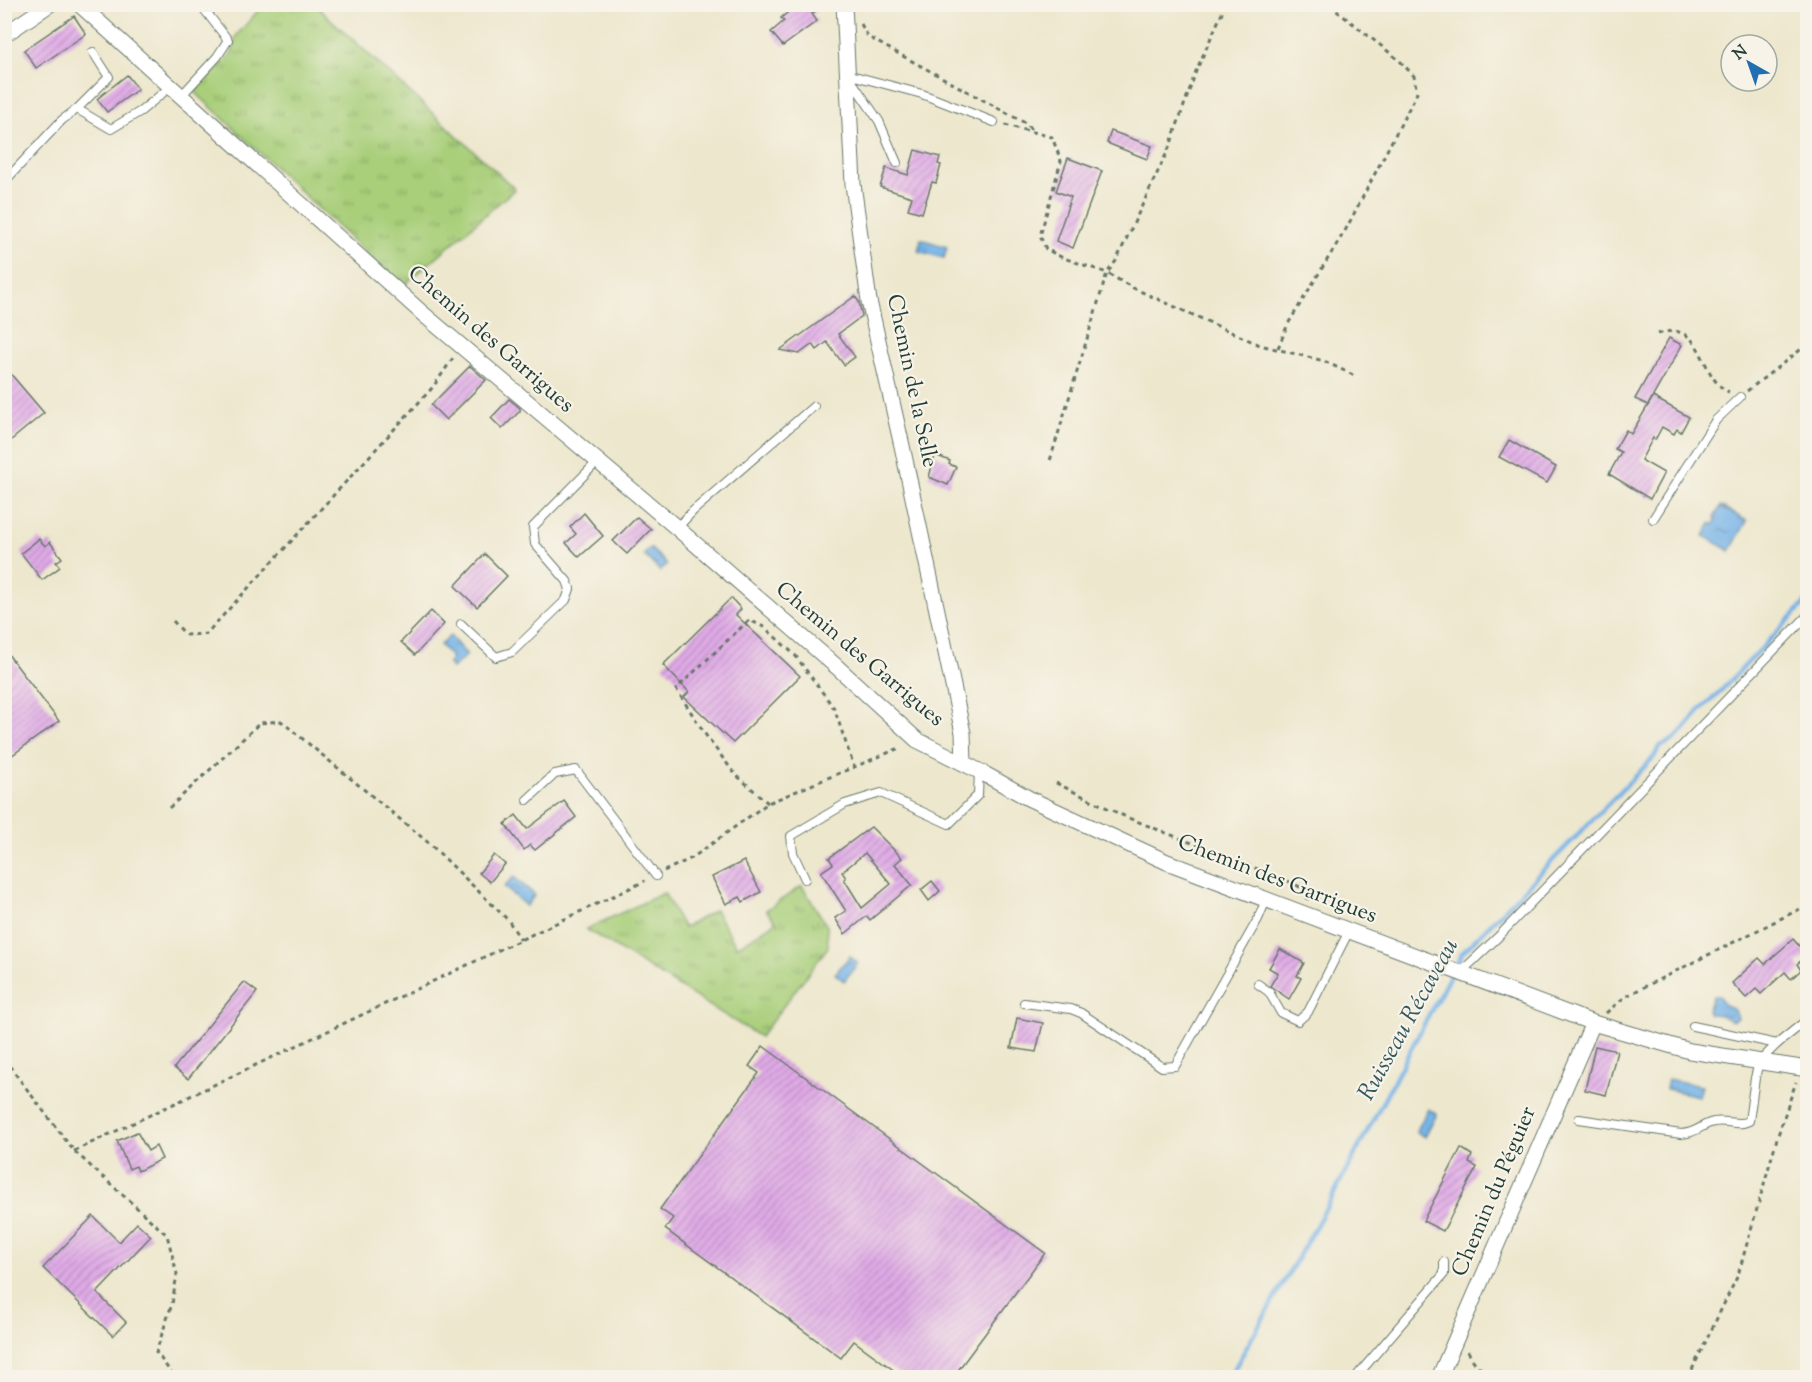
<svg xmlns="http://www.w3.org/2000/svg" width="1812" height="1382" font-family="'Sorts Mill Goudy',serif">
<defs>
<pattern id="grass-tufts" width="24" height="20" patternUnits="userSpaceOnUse" patternTransform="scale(1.5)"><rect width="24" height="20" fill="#a9cf7a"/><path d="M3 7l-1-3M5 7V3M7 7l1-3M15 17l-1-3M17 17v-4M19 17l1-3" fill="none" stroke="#89a965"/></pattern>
<pattern id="water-ripples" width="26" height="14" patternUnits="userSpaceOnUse" patternTransform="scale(1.5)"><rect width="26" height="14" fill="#75b2e7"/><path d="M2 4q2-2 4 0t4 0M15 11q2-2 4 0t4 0" fill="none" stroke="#5f92bc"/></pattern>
<pattern id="building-hatch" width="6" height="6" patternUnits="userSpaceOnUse" patternTransform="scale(1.5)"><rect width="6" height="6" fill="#e0aae7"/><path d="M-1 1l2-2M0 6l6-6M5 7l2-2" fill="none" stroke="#b58cbc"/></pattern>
</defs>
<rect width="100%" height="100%" fill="#f7f3e8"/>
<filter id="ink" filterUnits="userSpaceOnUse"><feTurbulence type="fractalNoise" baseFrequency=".0167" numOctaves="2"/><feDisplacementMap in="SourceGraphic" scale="12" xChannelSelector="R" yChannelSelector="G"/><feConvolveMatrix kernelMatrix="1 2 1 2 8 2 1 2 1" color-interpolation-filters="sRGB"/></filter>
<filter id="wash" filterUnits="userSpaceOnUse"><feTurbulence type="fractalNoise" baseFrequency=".008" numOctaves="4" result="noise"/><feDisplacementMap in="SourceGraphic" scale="24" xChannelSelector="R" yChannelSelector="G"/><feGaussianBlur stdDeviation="1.35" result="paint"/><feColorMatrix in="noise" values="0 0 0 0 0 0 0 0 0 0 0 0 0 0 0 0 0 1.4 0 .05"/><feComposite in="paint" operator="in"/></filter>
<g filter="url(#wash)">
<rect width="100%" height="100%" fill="#ede7cd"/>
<g fill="url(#grass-tufts)" stroke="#648657" stroke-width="1.5">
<path d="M263,5h52l200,184 -113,98 -207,-195 37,-39 4,-17z"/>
<path d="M802,886l25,40 1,21 -68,90 -174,-108 78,-36 20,35 31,-18 22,37 39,-25 -10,-12z"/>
</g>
<g fill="url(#water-ripples)" stroke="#4a788e" stroke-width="1.5">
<path d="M921,239l26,8 -3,11 -26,-7z"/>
<path d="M1721,506l26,15 -17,30 -26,-15 7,-13 3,2 2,-6 -2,-1z"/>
<path d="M650,548l17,16 -7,7 -16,-16z"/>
<path d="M450,636l17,19 -15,13 -4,-5 4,-5 -12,-13z"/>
<path d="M514,877l21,18 -9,11 -22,-19z"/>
<path d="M850,956l8,7 -14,18 -9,-7z"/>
<path d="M1713,996h6l6,10 8,3 5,9c-8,5 -8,2 -16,-2 -3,-2 -9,-2 -13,-2l-2,-4z"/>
<path d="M1668,1079l34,7 -3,10 -33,-7z"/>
<path d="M1428,1109l9,5 -12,23 -9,-5z"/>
</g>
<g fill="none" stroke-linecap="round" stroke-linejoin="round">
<path stroke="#75b2e7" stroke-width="4.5" d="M1229,1378l100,-175 133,-250 192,-196 6,-11c24,-6 35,-37 55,-49l93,-97"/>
</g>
<g id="blocks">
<g fill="url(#building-hatch)" fill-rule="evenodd">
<path d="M798,4h26l-12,10 5,7 -34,25 -12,-14 13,-11 -3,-3z"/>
<path d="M74,16l12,18 -50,34 -12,-18z"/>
<path d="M127,75l11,14 -31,23 -10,-13z"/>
<path d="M1111,131l41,15 -5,13 -40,-16z"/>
<path d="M915,150l25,7 -2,7 3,1 -5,18 -4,-1 -10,31 -14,-4 4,-12 -32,-10 6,-19 22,7z"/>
<path d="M1068,158l34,13 -29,77 -17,-7 15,-44 -15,-6z"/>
<path d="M855,296l4,6 3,14 -24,18 17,23 -11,8 -17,-23 -10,8 -4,-6 -14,10 -19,-4z"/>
<path d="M1669,338l13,7 -34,60 -13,-6z"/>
<path d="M4,366l40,47 -40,33z"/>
<path d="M470,366l16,14 -40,40 -15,-15z"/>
<path d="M1653,397l36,20 -8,15 -4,-3 -3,5 -12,-7 -7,13 -2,-2 -12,22 23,13 -14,26 -41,-25 12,-22 -6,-3 11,-19 5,4z"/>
<path d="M509,399l11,9v3l-18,18 -11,-11z"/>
<path d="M1509,440l47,27 -9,16 -48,-26z"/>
<path d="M935,455l15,6 -1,3 7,3 -8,18 -19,-8z"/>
<path d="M584,513l19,23 -24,21 -13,-14 10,-9 -6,-7z"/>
<path d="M637,517l14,12 -24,25 -14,-13z"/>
<path d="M39,539l6,7 5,-4 12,16 -6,4 4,5 -18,13 -21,-27z"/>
<path d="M485,554l22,22 -30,31 -22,-21z"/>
<path d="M731,598l10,11 -5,6 64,61 -67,67 -49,-46 5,-5 -26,-27z"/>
<path d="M431,611l13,13 -29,31 -14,-13z"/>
<path d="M4,649l55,72 -55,40z"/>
<path d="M564,801l12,16 -41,33 -5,-5 -6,5 -19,-26 11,-9 11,14z"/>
<path d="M871,827l31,31 -7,6 17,21 -42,35 -3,-4 -22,18 -10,-16 11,-7 -25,-39 12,-8 -4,-6zM865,853l26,31 -29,24 -18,-29 2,-1 -4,-6z"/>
<path d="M494,855l11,9 -15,18 -11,-9z"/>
<path d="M744,861l17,31 -18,10 -3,-5 -14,7 -14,-27z"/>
<path d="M932,881l8,10 -11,10 -8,-11z"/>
<path d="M1793,939l14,16 -10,9 4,6 -10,9 -6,-7 -24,22 -5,-5 -10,9 -14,-15 27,-25 6,6z"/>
<path d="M1280,949l24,14 -7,13 4,2 -12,21 -19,-13 8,-13 -9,-5z"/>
<path d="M244,982l13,10 -69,87 -14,-11z"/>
<path d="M1017,1018l26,5 -7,29 -25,-4z"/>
<path d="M763,1046l282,207 -92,124h-50l-49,-36 -13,17 -176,-129 8,-11 -13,-9 99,-136 -10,-7z"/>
<path d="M1595,1046l22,5 -11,44 -21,-5z"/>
<path d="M137,1132l11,19 8,-5 6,13 -24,12 -2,-5 -7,3 -12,-28z"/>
<path d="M1461,1148l11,7 -3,8 8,4 -34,64 -20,-10z"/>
<path d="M93,1216l26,26 18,-19 14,13 -54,57 29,29 -13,14 -70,-68z"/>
</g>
</g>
</g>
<g filter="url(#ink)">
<use href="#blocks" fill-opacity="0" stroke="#67786a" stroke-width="1.5"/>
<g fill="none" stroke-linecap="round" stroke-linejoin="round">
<g stroke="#67786a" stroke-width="10">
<g id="lane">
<path d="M93,52l16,25 -32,32 34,20 30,-18 29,-24"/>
<path d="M847,74l75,20 72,28"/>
<path d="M851,80l28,41 18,42"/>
<path d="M181,96l36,-39 11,-17 -28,-36"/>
<path d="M4,182l58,-62 15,-11"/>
<path d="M1653,519l63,-99 24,-23"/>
<path d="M677,528l16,-17 121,-105"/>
<path d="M461,624l35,33 16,-5 54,-52 4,-11 -3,-8 -32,-37 -2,-17 64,-65"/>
<path d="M527,800l28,-26 21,-4 80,106"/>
<path d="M805,879l-12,-26 -2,-17 54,-32 36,-11 68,31 29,-29 1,-24"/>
<path d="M1461,972l37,-35 310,-322"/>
<path d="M1258,984l11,8 12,21 17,8 10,-9 41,-81"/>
<path d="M1024,1003l47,6 10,4 81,54 13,-1 83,-147 8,-19"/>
<path d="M1777,1044l31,-25"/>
<path d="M1579,1119l102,15c18,-1 20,-10 33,-12 12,-3 23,5 35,-1l6,-43 4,-16 18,-18 -84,-18"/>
<path d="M1355,1378l89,-104v-12"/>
</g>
</g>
<g stroke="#67786a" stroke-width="17">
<g id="street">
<path d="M79,4l343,309 255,215 160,139 80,73 62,31 51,28 137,63 426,161 97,28 118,18"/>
<path d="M844,4l9,180 16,117 33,145 61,287 1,30"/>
<path d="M4,35l46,-31"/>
<path d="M1439,1378l154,-355"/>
</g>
</g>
<g stroke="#67786a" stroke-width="3" stroke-dasharray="4.5 4.5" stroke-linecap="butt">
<path d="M1226,4l-30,67 -26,75 -54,115 -9,12 26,15 127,57 64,16 29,14"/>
<path d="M861,24l7,13 159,87 4,6"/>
<path d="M1005,125l47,12 9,24 -21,75 6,13 15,8 46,16 -58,191"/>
<path d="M1658,334c48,-16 40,45 71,58"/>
<path d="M1278,348l10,-24 58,-95 71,-136 -3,-17 -15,-16 -71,-56"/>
<path d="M1747,391l61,-47"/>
<path d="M173,621l13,14 20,-1 227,-247 20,-29"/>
<path d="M1056,783l70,34 162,64 20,10 -1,10"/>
<path d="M768,803l-33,-29 -26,-34 -33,-51 73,-69 15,7 31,28 39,53 20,59"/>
<path d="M169,808l91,-85 21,-2 149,123 78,76 13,20"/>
<path d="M664,871l28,-13 76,-55 134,-56"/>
<path d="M1606,1013l20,-17 182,-91"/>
<path d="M4,1059l70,92 93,84 10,39 -5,30 -16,48 19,26"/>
<path d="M74,1151l571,-270"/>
<path d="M1468,1351c6,14 14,20 28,27"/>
<path d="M1688,1378l50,-103 40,-140 18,-53"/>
</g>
<use href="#lane" stroke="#fff" stroke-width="8"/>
<use href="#street" stroke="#fff" stroke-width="15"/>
</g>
</g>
<g text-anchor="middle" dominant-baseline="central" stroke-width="4.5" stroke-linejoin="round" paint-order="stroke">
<g font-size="22" fill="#1f3d34" stroke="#f7f3e8">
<text transform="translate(490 340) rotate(41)">Chemin des Garrigues</text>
<text transform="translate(911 381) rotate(78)">Chemin de la Selle</text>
<text transform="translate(859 655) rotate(40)">Chemin des Garrigues</text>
<text transform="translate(1277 880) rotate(21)">Chemin des Garrigues</text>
<text transform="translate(1495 1192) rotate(-67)">Chemin du Péguier</text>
</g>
<g font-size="24" font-style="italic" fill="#345a61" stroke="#f7f3e8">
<text transform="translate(1409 1020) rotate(-61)">Ruisseau Récaveau</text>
</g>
</g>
<rect width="1812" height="1382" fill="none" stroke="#f7f3e8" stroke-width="24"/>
<g transform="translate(1749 63) rotate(320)"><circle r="28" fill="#f7f3e8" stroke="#a1aaa0" stroke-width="1.5"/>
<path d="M0-4.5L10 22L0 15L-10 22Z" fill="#1f6fb2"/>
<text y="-9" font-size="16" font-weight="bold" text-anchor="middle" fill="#1f3d34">N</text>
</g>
</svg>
